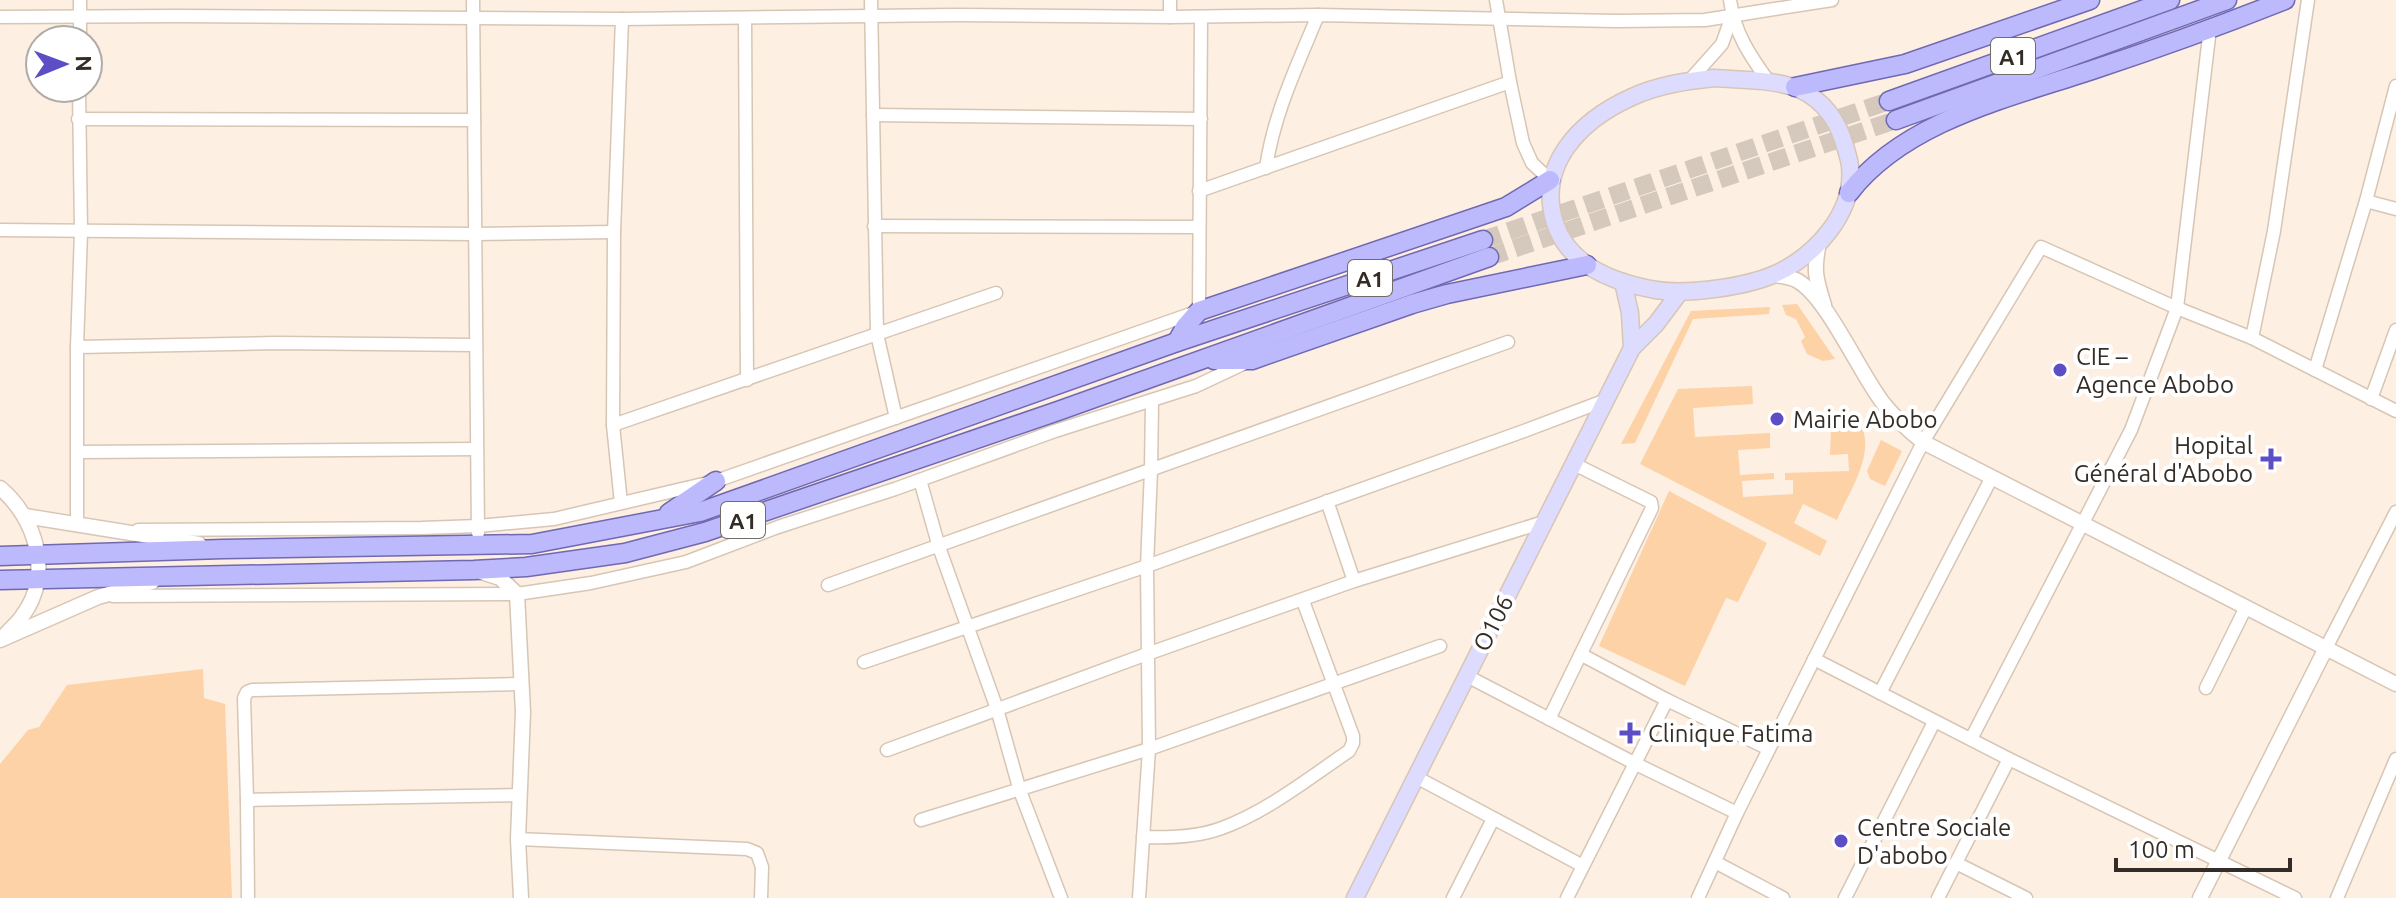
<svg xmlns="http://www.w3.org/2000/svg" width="2396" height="898" font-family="Ubuntu,sans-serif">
<rect width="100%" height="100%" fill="#fdefe1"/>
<g fill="#fdd2a7">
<path d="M1797,304l38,55 -12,2 -16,-7 -6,-13 4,-4 -9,-18 -10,-4 -4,-10z"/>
<path d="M1770,307l-1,7 -76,5 -58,124 -14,1 70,-133z"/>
<path d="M1752,386l1,18 -60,4 2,29 75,-4v15l-32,2 2,25 34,-2v6l-32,2 1,16 50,-3v-14h-8v-7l64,-2 -1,-17 -18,1 1,-27 31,-1c12,30 -13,65 -25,93l-34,-16 -9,19 33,18 -7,15 -180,-92 38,-75z"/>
<path d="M1881,440l21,11 -17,35 -15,-7 -3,-8z"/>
<path d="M1669,491l98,52 -29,59 -12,-4 -41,88 -86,-40z"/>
<path d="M203,669l1,29 21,6 7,194h-232v-134l28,-34 11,-3 28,-42z"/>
</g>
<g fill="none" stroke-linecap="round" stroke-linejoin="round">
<g stroke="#d5c8bc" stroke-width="18" stroke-dasharray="18 9" stroke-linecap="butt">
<path d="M1483,240l406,-139"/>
<path d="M1489,257l407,-137"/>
</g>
<g stroke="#d7c6b5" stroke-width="15">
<g id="minor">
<path d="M473,0l5,533"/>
<path d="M871,0l6,334 19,84"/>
<path d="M1170,0v17"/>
<path d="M1496,0l14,82 13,61 9,20 18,17"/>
<path d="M1730,0c4,32 20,56 39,82"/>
<path d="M0,17l177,-1 445,3 335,-4 213,2 148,-2 298,6 89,-1 127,-20"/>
<path d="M745,18l2,362"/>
<path d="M80,40v-40"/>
<path d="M1690,80l32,-36 10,-28"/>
<path d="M873,115l328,4"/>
<path d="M78,119l396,1"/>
<path d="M1266,168c8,-55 31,-102 52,-153"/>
<path d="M1199,191l311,-109"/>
<path d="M2366,201l30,8"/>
<path d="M874,226l325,1"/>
<path d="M0,230l475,4 139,-2"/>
<path d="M2252,338l22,-107 34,-231"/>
<path d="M77,347l200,-4 199,2"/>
<path d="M2315,370l51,-169 30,-115"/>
<path d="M2371,399l25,-69"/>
<path d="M613,425l383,-132"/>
<path d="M78,452l399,-3"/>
<path d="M920,480l19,67 58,162 23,82 41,107"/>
<path d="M1327,501l27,80"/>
<path d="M621,503l-8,-78 1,-193 8,-213"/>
<path d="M77,524v-177l4,-115 -2,-144"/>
<path d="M138,530l284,-2 56,-2 76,-7 162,-38 483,-170 2,-294"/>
<path d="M828,585l680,-243"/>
<path d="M113,596l404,-2 74,-11 95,-21 92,-35 117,-38 160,-58 141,-45 49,-23"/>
<path d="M2326,648l70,-136"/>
<path d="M1582,655l85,45 102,49"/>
<path d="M1814,659l195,100 286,139"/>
<path d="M864,662l283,-96 377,-135 82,-31"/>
<path d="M1467,676l169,88 101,49"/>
<path d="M2206,688l40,-81"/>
<path d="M1880,693l112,-216"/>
<path d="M1549,719l103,-211 -1,-6 -77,-38"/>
<path d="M1971,739l160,-309 46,-122 33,-280"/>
<path d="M887,750l260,-96 207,-73 190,-59"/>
<path d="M1416,777l167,89"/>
<path d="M520,795l-273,5 -3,-102 3,-6 5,-2 270,-6"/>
<path d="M247,800l1,98"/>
<path d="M921,820l228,-71 291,-103"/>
<path d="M1143,837c25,1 55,0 79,-9 46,-17 87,-50 127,-77l4,-8v-7l-50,-135"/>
<path d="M518,839l229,10 10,4 5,14 -1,31"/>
<path d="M1715,862l68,36"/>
<path d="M1956,863l70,35"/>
<path d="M1139,898l10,-149 -2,-183 4,-96 1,-69"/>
<path d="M1453,898l40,-79"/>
<path d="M1567,898l100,-198"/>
<path d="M1698,898l39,-85 186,-371 118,-195 136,61 75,30 144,73"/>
<path d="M1845,898l89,-176"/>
<path d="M1938,898l71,-139"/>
<path d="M2337,898l59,-139"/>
</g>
</g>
<g stroke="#d7c6b5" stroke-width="17">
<g id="tertiary">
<path d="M1819,243c-6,28 -3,36 5,62"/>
<path d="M1774,275c8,1 17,2 24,6 30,18 61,91 85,122 12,15 25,27 40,39l473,242"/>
<path d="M0,488c36,30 53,86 23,127 -4,7 -12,13 -17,19"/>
<path d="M25,516l174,28"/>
<path d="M481,572l19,6 17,16 6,118 -5,127 3,59"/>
<path d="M0,640l98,-43 54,-15"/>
<path d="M2200,898l126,-250"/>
</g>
</g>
<g stroke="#d7c6b5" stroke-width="19">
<g id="secondary">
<path d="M1714,78c26,2 54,1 79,9 23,7 41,27 49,50 3,9 7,20 8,29 5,47 -35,90 -75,108 -29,13 -88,21 -119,16 -41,-7 -87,-24 -101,-67 -19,-59 26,-103 77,-126 26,-12 54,-16 82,-19z"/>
<path d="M1623,282l7,31 2,35"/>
<path d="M1355,898l277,-550 24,-24 24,-32"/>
</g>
</g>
<g stroke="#7069b1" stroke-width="21">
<g id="primary">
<path d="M1795,87l110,-23 185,-64"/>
<path d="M1889,101l281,-101"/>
<path d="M1896,120l331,-120"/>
<path d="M1849,193c56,-73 163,-96 246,-124 64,-21 127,-44 190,-69"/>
<path d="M1177,342l8,-15 14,-16 307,-104 44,-27"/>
<path d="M1214,360h38l160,-56 35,-10 140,-29"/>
<path d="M669,513l47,-32"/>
<path d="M0,556l223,-7 309,-5 168,-32 477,-170 306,-102"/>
<path d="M0,580l474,-10 52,-3 99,-14 80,-21 353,-121 431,-154"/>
</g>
</g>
<use href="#minor" stroke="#fff" stroke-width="12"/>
<use href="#tertiary" stroke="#fff" stroke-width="14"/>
<use href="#secondary" stroke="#dedcfe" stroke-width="16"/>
<use href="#primary" stroke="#bdb9fd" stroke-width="18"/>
</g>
<g fill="#5e4ec6" stroke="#fff" stroke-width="3">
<circle cx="2060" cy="370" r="8"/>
<circle cx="1777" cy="419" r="8"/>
<path d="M2267 447h8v8h8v8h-8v8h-8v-8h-8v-8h8z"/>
<path d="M1626 721h8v8h8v8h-8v8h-8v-8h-8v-8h8z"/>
<circle cx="1841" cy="841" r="8"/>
</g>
<g text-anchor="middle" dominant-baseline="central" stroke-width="8" stroke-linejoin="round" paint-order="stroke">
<g fill="#fff" stroke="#716c68" stroke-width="2">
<rect x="1991" y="38" width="44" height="36" rx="6"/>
<rect x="1348" y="260" width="44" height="36" rx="6"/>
<rect x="721" y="502" width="44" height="36" rx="6"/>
</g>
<g font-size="22" font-weight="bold" fill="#342d27">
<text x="2013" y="56">A1</text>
<text x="1370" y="278">A1</text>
<text x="743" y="520">A1</text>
</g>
<g font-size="24" fill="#342d27" stroke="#fff" text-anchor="start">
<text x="2076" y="356">CIE –<tspan x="2076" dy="28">Agence Abobo</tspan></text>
<text x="1793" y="419">Mairie Abobo</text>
<text x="2253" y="445" text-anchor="end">Hopital<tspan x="2253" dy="28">Général d'Abobo</tspan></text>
<text x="1648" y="733">Clinique Fatima</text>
<text x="1857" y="827">Centre Sociale<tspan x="1857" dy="28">D'abobo</tspan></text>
</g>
<g font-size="24" fill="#342d27" stroke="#fff">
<text transform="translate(1493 623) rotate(-63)">O106</text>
</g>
</g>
<g transform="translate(64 64) rotate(89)"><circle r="38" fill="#ffffff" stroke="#aeaba9" stroke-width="2"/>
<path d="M0-6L14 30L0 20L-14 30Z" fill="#5e4ec6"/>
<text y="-12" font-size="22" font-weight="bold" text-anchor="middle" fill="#342d27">N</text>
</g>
<path d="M2116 858v12h174v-12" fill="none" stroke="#342d27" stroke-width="4"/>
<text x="2128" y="858" font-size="24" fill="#342d27" stroke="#ffffff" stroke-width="6" paint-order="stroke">100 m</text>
</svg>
